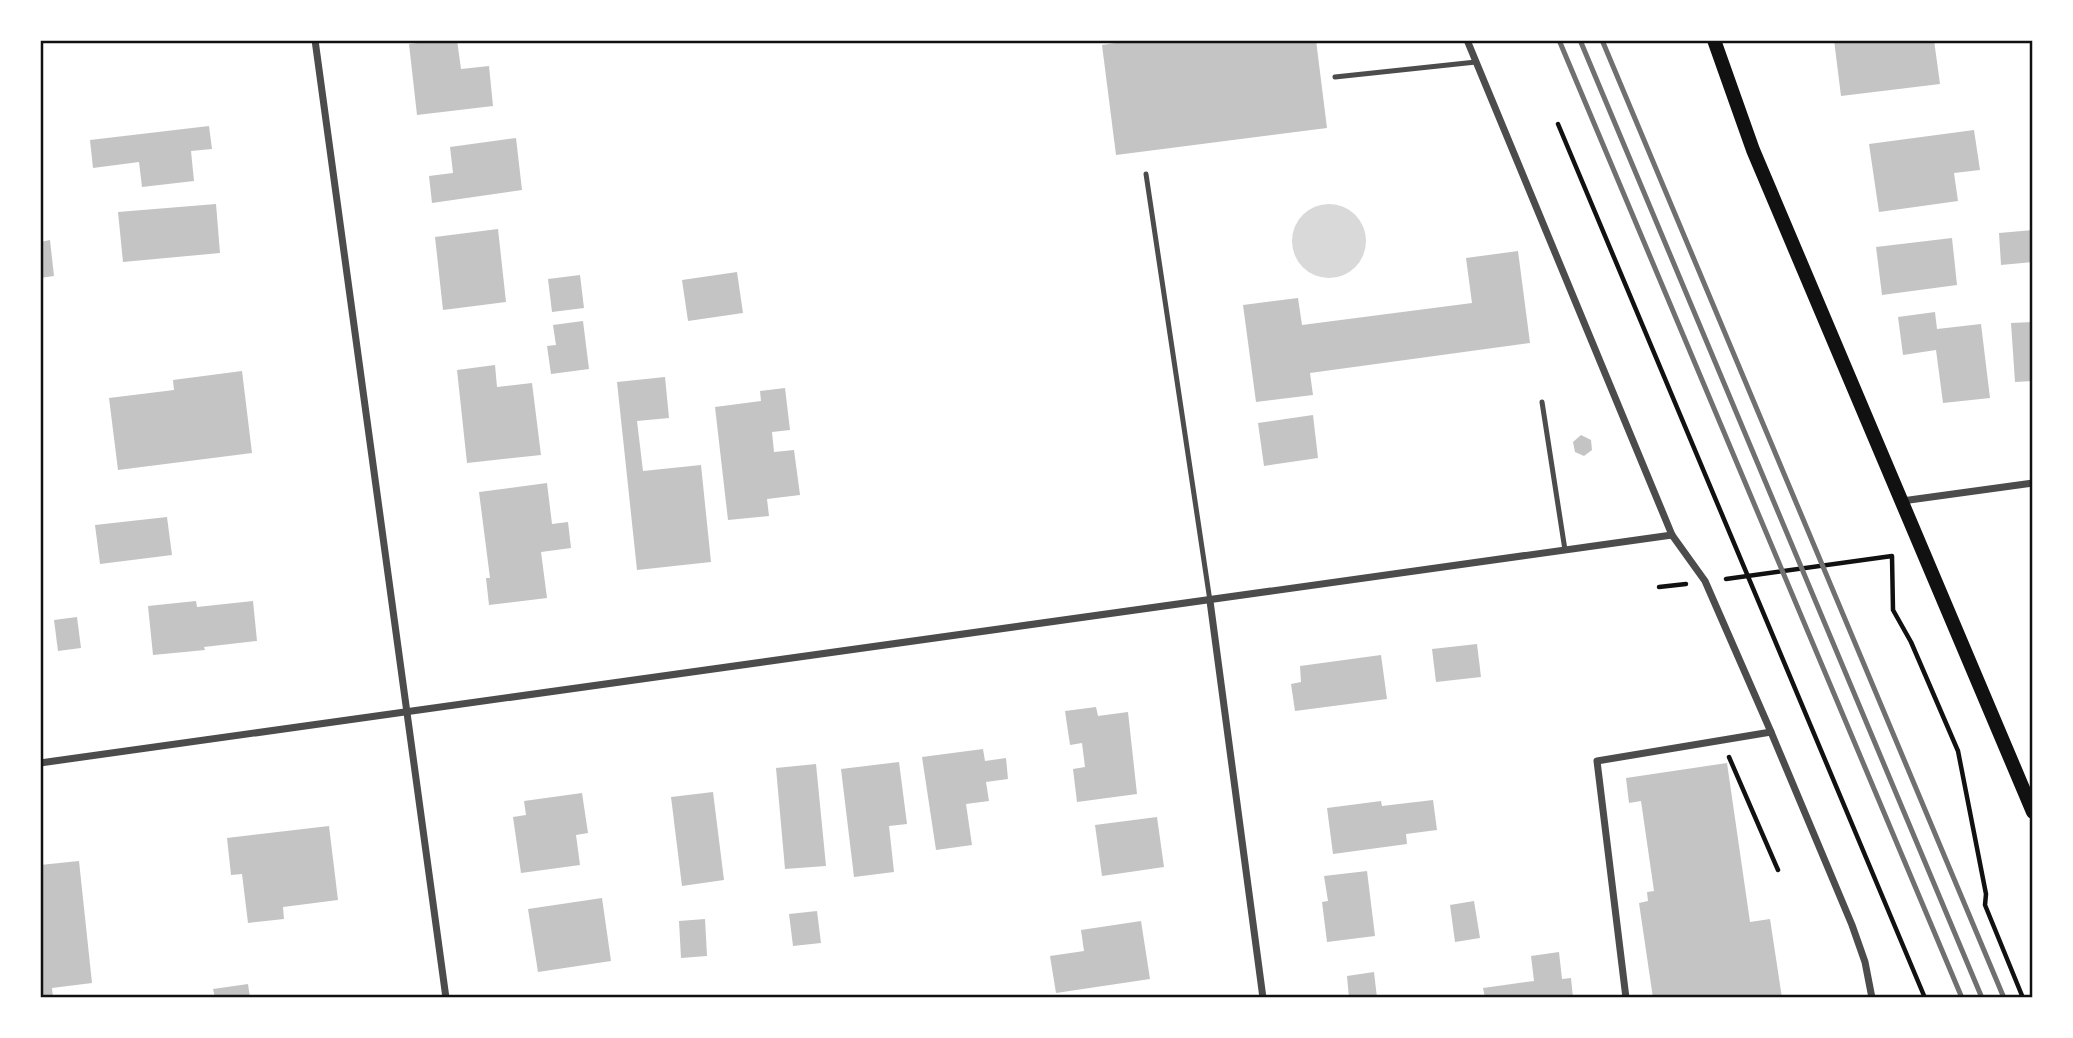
<svg xmlns="http://www.w3.org/2000/svg" width="2073" height="1038" font-family="'IBM Plex Sans',sans-serif">
<rect width="100%" height="100%" fill="#fff"/>
<circle fill="#d9d9d9" cx="1329" cy="241" r="37"/>
<g fill="#c4c4c4">
<path d="M444,40h13l4,29 28,-3 4,40 -76,9 -8,-71z"/>
<path d="M1135,40h181l11,88 -211,27 -14,-110z"/>
<path d="M1834,40h100l6,44 -99,12z"/>
<path d="M209,126l3,23 -21,2 3,30 -52,6 -3,-25 -46,6 -3,-28z"/>
<path d="M1974,130l6,40 -26,3 4,28 -79,11 -10,-68z"/>
<path d="M516,138l6,52 -90,13 -3,-27 24,-3 -3,-26z"/>
<path d="M216,204l4,49 -97,9 -5,-50z"/>
<path d="M498,229l8,73 -63,8 -8,-73z"/>
<path d="M2033,230v32l-32,3 -2,-32z"/>
<path d="M1952,238l5,47 -75,10 -6,-48z"/>
<path d="M50,240l4,36 -14,2v-36z"/>
<path d="M1518,251l12,92 -220,30 3,22 -57,7 -13,-97 55,-7 4,27 170,-22 -6,-45z"/>
<path d="M737,272l6,41 -55,8 -6,-41z"/>
<path d="M580,275l4,33 -32,4 -4,-33z"/>
<path d="M1935,312l2,17 44,-5 9,74 -47,5 -7,-53 -33,5 -5,-38z"/>
<path d="M583,321l6,48 -38,5 -4,-28 9,-1 -3,-20z"/>
<path d="M2033,322v59l-18,1 -4,-59z"/>
<path d="M495,365l2,22 35,-4 9,72 -74,8 -10,-93z"/>
<path d="M242,371l10,82 -134,17 -9,-72 65,-8 -1,-10z"/>
<path d="M665,377l4,41 -32,3 6,50 58,-6 10,97 -74,8 -20,-188z"/>
<path d="M785,388l5,42 -18,2 2,20 20,-2 6,45 -33,4 2,17 -41,4 -13,-113 46,-6 -1,-10z"/>
<path d="M1313,415l5,43 -54,8 -6,-43z"/>
<path d="M1581,435l10,5 1,10 -8,6 -9,-4 -2,-10z"/>
<path d="M547,483l5,41 16,-2 3,26 -30,4 6,46 -58,7 -3,-27h4l-11,-86z"/>
<path d="M167,517l5,38 -72,9 -5,-39z"/>
<path d="M196,601l1,6 56,-6 4,40 -53,6 1,3 -52,5 -5,-49z"/>
<path d="M77,617l4,31 -23,3 -4,-31z"/>
<path d="M1477,644l4,33 -45,5 -4,-33z"/>
<path d="M1381,655l6,44 -92,12 -4,-27 10,-2 -1,-16z"/>
<path d="M1096,707l2,9 30,-4 9,82 -60,8 -4,-33 12,-2 -3,-24 -12,2 -5,-34z"/>
<path d="M983,749l2,12 21,-3 2,21 -22,3 3,19 -23,3 6,41 -36,5 -14,-93z"/>
<path d="M899,762l8,62 -18,2 5,46 -40,5 -13,-108z"/>
<path d="M1727,763l23,159 20,-3 12,79h-129l-14,-95 9,-2 -1,-9 7,-1 -13,-90 -12,2 -3,-25z"/>
<path d="M816,764l10,102 -41,3 -9,-101z"/>
<path d="M713,792l11,88 -42,6 -11,-89z"/>
<path d="M582,793l6,40 -12,2 4,30 -59,8 -8,-56 13,-2 -2,-14z"/>
<path d="M1433,800l4,30 -31,4 1,10 -74,10 -6,-46 54,-7 1,5z"/>
<path d="M1157,817l7,50 -62,9 -7,-51z"/>
<path d="M329,826l9,74 -55,7 1,12 -36,4 -6,-49 -11,1 -4,-37z"/>
<path d="M79,861l13,122 -40,5 1,10h-13v-133z"/>
<path d="M1367,871l8,65 -48,6 -5,-40 6,-1 -4,-25z"/>
<path d="M602,898l9,63 -73,11 -10,-63z"/>
<path d="M1474,901l6,37 -25,4 -5,-37z"/>
<path d="M817,911l4,32 -28,3 -4,-32z"/>
<path d="M705,919l2,37 -26,2 -2,-37z"/>
<path d="M1141,921l9,58 -94,14 -6,-37 34,-5 -3,-21z"/>
<path d="M1559,952l3,27 9,-1 2,20h-88l-2,-10 51,-7 -3,-25z"/>
<path d="M1374,972l3,26h-28l-2,-22z"/>
<path d="M248,984l2,14h-35l-2,-9z"/>
</g>
<g fill="none" stroke-linecap="round" stroke-linejoin="round">
<g stroke="#111" stroke-width="4.5">
<path d="M1558,124l367,874"/>
<path d="M1726,579l166,-23 1,54 18,32 47,109 28,143 -1,11 38,93"/>
<path d="M1659,587l27,-3"/>
<path d="M1729,757l49,113"/>
</g>
<g stroke="#4c4c4c" stroke-width="5">
<path d="M1335,77l141,-15"/>
<path d="M1146,174l64,427"/>
<path d="M1542,402l23,148"/>
</g>
<g stroke="#4c4c4c" stroke-width="7">
<path d="M315,40l131,958"/>
<path d="M1467,40l205,495 33,46 66,151 81,193 13,37 7,36"/>
<path d="M1902,501l131,-18"/>
<path d="M1210,601l53,397"/>
<path d="M40,763l1632,-228"/>
<path d="M1626,998l-29,-237 174,-29"/>
</g>
<path stroke="#111" stroke-width="14" d="M1714,40l39,110 280,662"/>
<g stroke="#707070" stroke-width="5">
<path d="M1559,40l403,958"/>
<path d="M1580,40l402,958"/>
<path d="M1602,40l402,958"/>
</g>
</g>
<rect width="2073" height="1038" fill="none" stroke="#ffffff" stroke-width="84"/>
<rect x="42" y="42" width="1989" height="954" fill="none" stroke="#111" stroke-width="2.5"/>
</svg>
